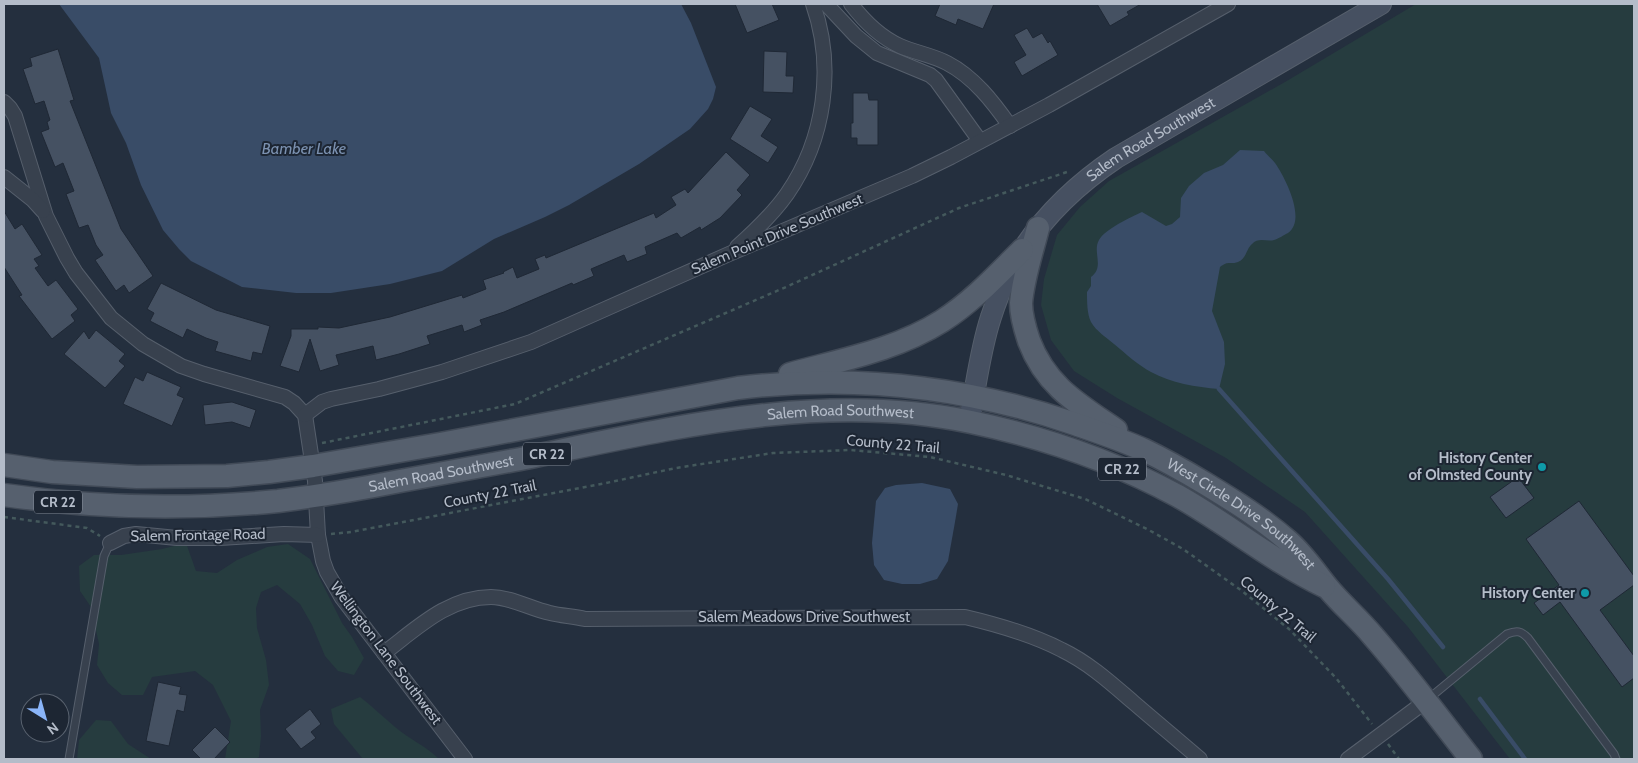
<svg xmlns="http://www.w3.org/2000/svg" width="1638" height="763" font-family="Cabin,sans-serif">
<rect width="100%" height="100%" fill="#242f3e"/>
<g fill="#263c3f">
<path d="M1416,4h218v755h-124l-102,-132 -103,-115 -79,-54 -109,-60 -43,-27 -23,-31 -10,-35 3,-26 13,-44 23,-28 29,-26 176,-99z"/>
<path d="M186,543l10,28 21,2 20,-13 30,-13 21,-3 22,15 32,64 10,14 12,21 -10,17 -16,-4 -13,-15 -13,-31 -12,-21 -23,-19 -16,7 -5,16 1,20 9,32 3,25 -9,25 1,26 -2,21 -4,2h-30l6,-38 -18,-36 -18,-14 -43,6 -9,18h-21l-14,-12 -11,-18 2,-21 -8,-37 -11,-16 -1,-25 15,-11h27l41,-6z"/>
<path d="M360,697c12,9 23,20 35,30 14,12 31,19 44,32h-76l-29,-35 -3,-15z"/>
<path d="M96,720l15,1 17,23 23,15h-74l2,-19z"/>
</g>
<g fill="#394c67">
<path d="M59,4h622l10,19 25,64 -3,12 -5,10 -18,20 -51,35 -70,41 -24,12 -51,22 -52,32 -52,13 -59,9h-35l-54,-6 -51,-26 -12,-12 -16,-19 -22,-45 -15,-42 -15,-30 -12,-55z"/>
<path d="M1240,150l24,1c3,4 8,8 11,12 10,14 32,57 13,70 -4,2 -10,6 -14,7 -7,2 -16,-3 -22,4 -6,5 -5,14 -14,18 -9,3 -9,-2 -18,5l-8,44 12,31 1,22 -6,25c-23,-2 -48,-6 -68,-17 -13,-7 -25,-18 -37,-28 -7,-6 -18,-13 -23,-22 -4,-8 -4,-21 -4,-30l4,-6v-9c14,-10 1,-25 8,-37 6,-11 32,-23 43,-28l24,14 6,-2 8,-7 1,-19 8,-12 15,-13 19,-8z"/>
<path d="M922,483l28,6 8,15 -3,18 -7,39 -11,18 -17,5h-18l-18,-4 -10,-15 -2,-22 4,-42 9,-13 11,-3z"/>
</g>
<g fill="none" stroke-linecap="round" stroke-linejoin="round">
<g stroke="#394c67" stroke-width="4.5">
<path d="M1219,389l169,190 55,68"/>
<path d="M1480,699l45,60"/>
</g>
</g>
<g fill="#455162" stroke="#1f2835">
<path d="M735,4h37l7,16 -32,13z"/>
<path d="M940,4h54l-11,25 -25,-10 -2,6 -21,-9z"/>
<path d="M1097,4h44l-14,8 2,3 -19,11z"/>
<path d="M1027,28l6,10 9,-5 6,10 2,-2 8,14 -36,21 -8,-14 12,-7 -12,-20z"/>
<path d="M58,49l16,51 -4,1 51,128 32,47 -24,17 -5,-8 -8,6 -21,-31 8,-5 -7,-10 -8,-20 -9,3 -13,-34 8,-3 -11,-28 -8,4 -14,-35 8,-3 -2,-7 3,-2 -6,-19 -9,3 -12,-35 9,-3 -2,-8z"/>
<path d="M764,51l23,1 -1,24h8l-1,17 -30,-1z"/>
<path d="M853,93h15l1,7h9v45h-21v-7h-6v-15h2z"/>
<path d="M750,106l22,13 -11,17 17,11 -10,16 -38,-24z"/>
<path d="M726,152l24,23 -13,15 5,5 -22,23 -19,12 -1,-3 -19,11 -4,-5 -32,14 2,7 -20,8 -3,-7 -33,14 3,7 -21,9 -1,-2 -68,29 -24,8 2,5 -18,7 -2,-7 -35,11 3,8 -31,10 -23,6 -3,-14 -37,9 3,10 -19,6 -10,-32 -11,33 -19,-6 11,-30v-7h27v-2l21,1 51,-11 72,-22 1,3 23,-9 -3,-9 21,-7 -1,-1 10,-5 4,11 22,-9 -4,-10 10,-4 1,3 108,-45 2,5 20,-13 -5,-8 14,-8 3,4z"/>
<path d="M4,211l11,18 7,-5 20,31 -8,4 5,7 -4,2 13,18 8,-6 22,29 -7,6 4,6 -23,18 -33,-43 3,-1 -18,-28z"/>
<path d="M161,283l55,27 54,16 -8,28 -9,-2 -2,9 -36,-10 3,-9 -12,-4 -19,-9 -4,9 -33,-17 4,-8 -7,-4z"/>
<path d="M96,330l29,24 -6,7 6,5 -20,22 -41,-34 20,-23 5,8z"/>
<path d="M147,372l34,15 -4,8 7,3 -12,28 -49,-22 12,-27 8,4z"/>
<path d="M232,402l24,8 -6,18 -18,-6 -27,3 -2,-20z"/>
<path d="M1518,477l16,21 -28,20 -16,-21z"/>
<path d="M1579,501l55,75v9l-34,25 34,46v22l-12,9 -62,-85 -17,13 -9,-12 25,-18 -33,-46z"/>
<path d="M158,682l23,5 -2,7 8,1 -3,17 -7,-2 -8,36 -23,-5z"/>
<path d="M310,709l11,15 -10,8 5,6 -15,11 -16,-20z"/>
<path d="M215,727l15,15 -16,17h-13l-9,-9z"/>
</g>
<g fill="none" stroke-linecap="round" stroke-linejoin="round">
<g stroke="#565f6c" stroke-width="9">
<g id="service">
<path d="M1427,700l80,-66c10,-4 14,-3 21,4l86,116 2,5"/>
<path d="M69,759l35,-203 6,-13"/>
</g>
</g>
<g stroke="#565f6c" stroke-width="16">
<g id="minor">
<path d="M826,4l30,32 21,17 53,22 6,5 44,61"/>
<path d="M851,4c13,17 29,33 49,42 16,7 32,9 47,17 27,14 46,39 63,63"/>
<path d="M4,102l6,6 5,8 31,100 21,42 9,15 35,45 32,26 38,22 23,8 81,23 9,6 11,12 10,66 3,54 5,26 4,11 15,26 123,161"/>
<path d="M4,177l29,23 10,11"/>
<path d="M737,247c18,-16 36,-33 50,-53 38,-55 48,-127 26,-190"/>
<path d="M305,415l17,-13 9,-3 48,-10 63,-17 89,-30 198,-88 183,-78 39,-19 98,-52 179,-101"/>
<path d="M110,543l14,-7 12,-2 41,4h43l64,-4 34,1"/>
<path d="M384,653c32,-24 64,-56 107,-56 20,0 40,12 59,16 12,3 23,3 35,6l380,-2c34,8 66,17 97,33 27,13 49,33 71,52 22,19 45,38 67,57"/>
<path d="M1348,759l78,-58"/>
</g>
</g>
<g stroke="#565f6c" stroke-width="22">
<g id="secondary">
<path id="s1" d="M969,421c7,-34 11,-71 22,-104 21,-68 67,-120 125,-159l265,-154"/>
</g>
</g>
<g stroke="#414a57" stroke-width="25">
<g id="primary">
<path d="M1038,228c-6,24 -15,50 -17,75 0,13 4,26 8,38 17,45 49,63 87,89"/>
<path d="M790,374c51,-14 106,-24 152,-53 30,-19 55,-46 80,-71"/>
<path id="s2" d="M4,465l48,7 85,5 90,-1 42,-4 44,-6 127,-22 298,-56c116,-14 227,-2 337,36 23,8 47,16 69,26 21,10 42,22 62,34 28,17 57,35 82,57 16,14 27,31 40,47 14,17 31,31 45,48 34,39 66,82 98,123"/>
<path id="s3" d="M4,495c90,13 183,15 274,6 41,-5 82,-12 122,-20 39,-7 77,-14 115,-21 149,-30 304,-70 456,-38 72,15 142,39 207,74 50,28 94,65 146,90"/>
</g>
</g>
<g stroke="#44595c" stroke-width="2.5" stroke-dasharray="4 4" stroke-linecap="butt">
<path d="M322,443l193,-39 271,-117 173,-79 111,-37"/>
<path d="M4,517l83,11 13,8"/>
<path d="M331,534l20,-2 255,-49 70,-15 97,-15 77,-3 80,7 76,18 79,24 62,30 36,20 59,42 47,38 47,49 36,46"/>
<path d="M1388,744l11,15"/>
</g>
<use href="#service" stroke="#38414e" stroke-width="7"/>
<use href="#minor" stroke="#38414e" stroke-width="14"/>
<use href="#secondary" stroke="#465061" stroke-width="20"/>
<use href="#primary" stroke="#56606e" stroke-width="22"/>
</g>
<g fill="#0f9aa8" stroke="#1d2633" stroke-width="2">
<circle cx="1542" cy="467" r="5"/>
<circle cx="1585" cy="593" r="5"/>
</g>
<g text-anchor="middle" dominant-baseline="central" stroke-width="4" stroke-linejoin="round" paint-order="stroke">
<g fill="#1d2633" stroke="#878f9c" stroke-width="1">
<rect x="523" y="442.5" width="48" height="23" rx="4"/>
<rect x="1098" y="457.5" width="48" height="23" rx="4"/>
<rect x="34" y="490.5" width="48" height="23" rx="4"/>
</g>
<g font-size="14" font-weight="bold" fill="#b4bcc9">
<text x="547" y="454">CR 22</text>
<text x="1122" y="469">CR 22</text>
<text x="58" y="502">CR 22</text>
</g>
<g font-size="15" fill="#b4bcc9" stroke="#1d2633">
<text stroke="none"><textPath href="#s1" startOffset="352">Salem Road Southwest</textPath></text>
<text transform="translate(777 234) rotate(-23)">Salem Point Drive Southwest</text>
<text stroke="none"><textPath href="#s3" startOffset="845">Salem Road Southwest</textPath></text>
<text transform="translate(893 444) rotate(5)">County 22 Trail</text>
<text stroke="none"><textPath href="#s3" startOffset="440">Salem Road Southwest</textPath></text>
<text transform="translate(490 494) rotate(-11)">County 22 Trail</text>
<text stroke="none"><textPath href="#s2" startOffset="1275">West Circle Drive Southwest</textPath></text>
<text transform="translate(198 535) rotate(-1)">Salem Frontage Road</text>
<text transform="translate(1278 609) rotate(40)">County 22 Trail</text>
<text x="804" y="617">Salem Meadows Drive Southwest</text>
<text transform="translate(386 653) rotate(53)">Wellington Lane Southwest</text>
</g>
<g font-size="15" font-weight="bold" fill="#b4bcc9" stroke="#1d2633" text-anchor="end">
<text x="1532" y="458">History Center<tspan x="1532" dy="17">of Olmsted County</tspan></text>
<text x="1575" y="593">History Center</text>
</g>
<g font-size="16" font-style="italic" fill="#7c92b1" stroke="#1d2633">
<text x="304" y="148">Bamber Lake</text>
</g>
</g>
<rect width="1638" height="763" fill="none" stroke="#b4bcc9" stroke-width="10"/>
<g transform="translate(45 718) rotate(143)"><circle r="24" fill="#1d2633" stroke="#59626f"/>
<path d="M0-4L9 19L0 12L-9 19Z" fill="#8ab4f8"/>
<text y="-8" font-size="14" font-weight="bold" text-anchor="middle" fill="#b4bcc9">N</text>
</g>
</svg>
